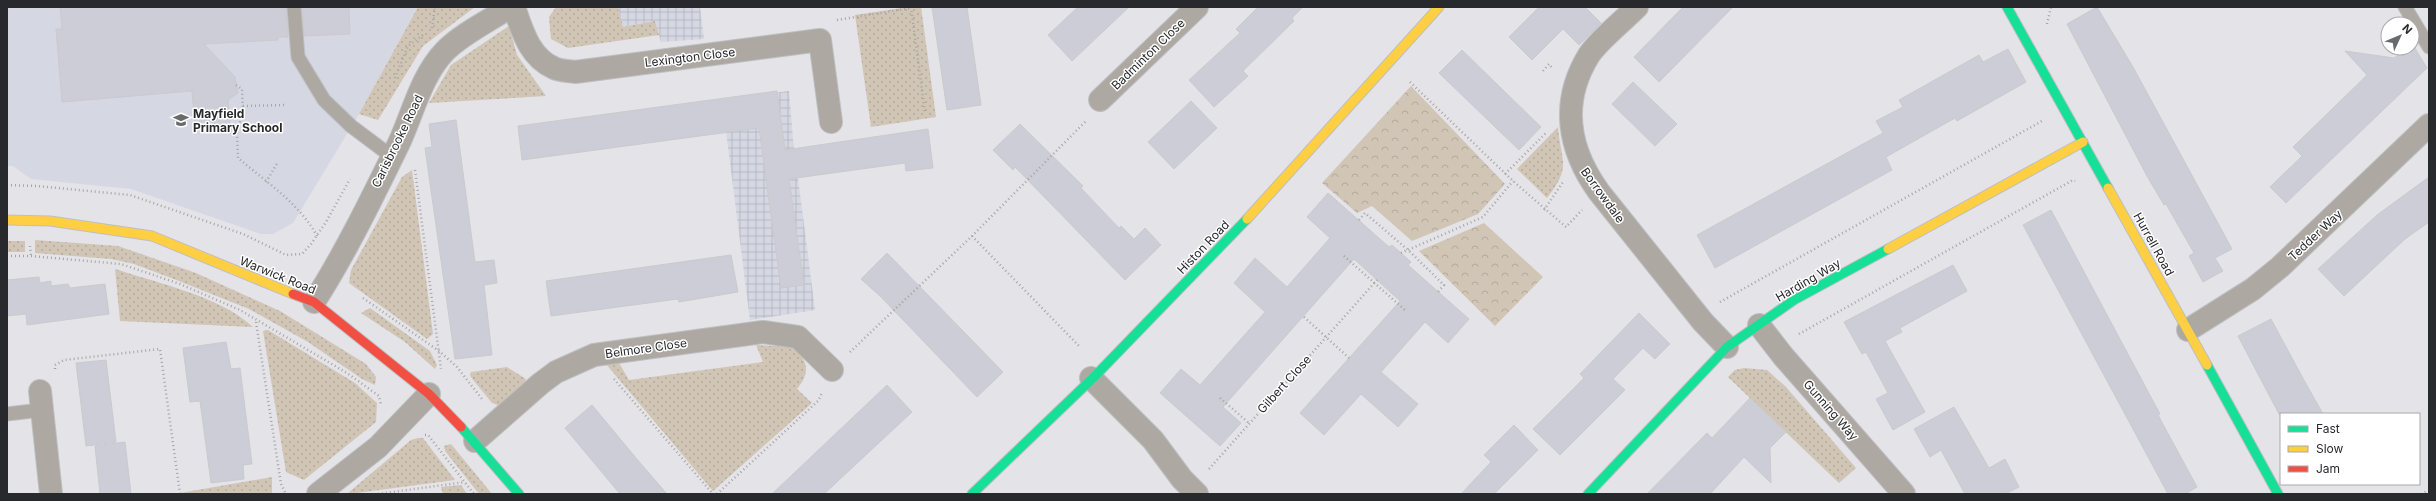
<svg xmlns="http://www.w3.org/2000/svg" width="2436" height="501" font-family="Inter,sans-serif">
<defs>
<pattern id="industrial-grid" width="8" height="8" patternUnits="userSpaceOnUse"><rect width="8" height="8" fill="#d5d7e2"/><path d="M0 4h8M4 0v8" fill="none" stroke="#b7b9c2"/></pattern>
<pattern id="grass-dots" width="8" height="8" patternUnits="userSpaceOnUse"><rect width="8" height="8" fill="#d1c5b6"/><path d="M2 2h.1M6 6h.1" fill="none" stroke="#b3a99d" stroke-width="1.8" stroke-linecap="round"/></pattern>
<pattern id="park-crowns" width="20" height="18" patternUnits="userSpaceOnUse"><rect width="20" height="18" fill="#d1c5b6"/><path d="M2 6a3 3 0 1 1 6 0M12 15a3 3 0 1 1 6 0" fill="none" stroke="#b3a99d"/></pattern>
</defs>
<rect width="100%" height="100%" fill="#e3e3e8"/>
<path fill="#d5d7e2" d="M7,7h411l-59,107 -66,109 -20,11h-12l-130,-45 -100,-10 -18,-13h-6z"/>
<g fill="url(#industrial-grid)">
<path d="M618,7h82l4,32 -43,3 -6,-21 -32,6z"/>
<path d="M789,91l4,48 22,171 -65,10 -28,-221z"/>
</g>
<g fill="url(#grass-dots)">
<path d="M418,7h57l-52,39 -45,74 -19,-6z"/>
<path d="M556,7h62l5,20 32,-6 4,14 -91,13 -17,-9 -2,-22z"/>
<path d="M909,7h12l15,110 -65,10 -16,-112z"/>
<path d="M509,26l8,29 29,41 -117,7 22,-38z"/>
<path d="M1558,127c3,36 14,39 -11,71l-30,-29z"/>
<path d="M412,170l21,164 -6,5 -78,-56 2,-13 51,-93z"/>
<path d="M35,240l83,6 78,27 84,38 86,53 10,13 -1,8 -13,-6 -54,-37 -59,-33 -70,-28 -45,-17 -23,-5 -76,-6z"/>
<rect x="7" y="241" width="18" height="11"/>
<path d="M115,269c42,14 105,27 138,58l-133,-6z"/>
<path d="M370,308l60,43 7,14 -2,4 -30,-27 -44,-29z"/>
<path d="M268,330l87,53 22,20 -1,19 -72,58 -18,-8 -23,-141z"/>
<path d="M756,345l37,2c15,14 18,25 4,42l15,14 -99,88 -107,-127 13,-1 10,17 134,-18z"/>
<path d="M507,367l19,12 -9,18 -14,10 -11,-4 -22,-27 1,-4z"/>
<path d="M1744,368l23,2 19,17 70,81 -17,15 -111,-106 7,-7z"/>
<path d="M418,438h5l32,42 -106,14 -1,-1 63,-53z"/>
<path d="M451,444l41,50h-13l-34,-43 -1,-5z"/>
<path d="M272,477v17h-100l8,-1z"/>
<path d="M461,485l6,9h-24l-2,-7z"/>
</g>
<g fill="url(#park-crowns)">
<path d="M1411,86l94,98 -27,30 -66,27 -40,-35 -15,7 -35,-30z"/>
<path d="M1484,223l59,54 -48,49 -76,-75z"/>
</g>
<g fill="#cccdd6" stroke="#cacace">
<path d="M60,7h226l2,30h-10v3l-74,4 31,33 3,16 -10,7 2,25 -35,3 -3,-37 -130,11 -6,-73h6z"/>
<path d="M302,7h47l1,27 -46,2z"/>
<path d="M932,7h35l14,98 -34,5z"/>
<path d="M1078,7h51l-57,54 -24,-26z"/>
<path d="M1258,7h45l-11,11 2,3 -51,50 5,5 -34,31 -25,-27 51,-47 -4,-4z"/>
<path d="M1539,7h46l16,16 -22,22 -16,-16 -31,31 -23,-23z"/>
<path d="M1683,7h50l-74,75 -25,-25z"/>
<path d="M2097,7l36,60 99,182 -17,9 8,13 -20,11 -14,-26 5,-3 -28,-49 -2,1 -17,-29 -80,-152z"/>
<path d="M2413,45l14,23 -141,135 -16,-16 32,-31 -9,-9 74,-72 -22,-24 49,7z"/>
<path d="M2008,49l18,33 -69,39 -2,-3 -69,39 6,13 -177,98 -18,-33 186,-102 -7,-12 27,-14 -4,-7 80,-45 4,7z"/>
<path d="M1462,50l79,77 -22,23 -80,-77z"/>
<path d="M1633,82l44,42 -22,22 -43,-42z"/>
<path d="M777,91l8,59 143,-21 5,39 -27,3 -1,-8 -116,16 15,106 -23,3 -22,-160 -237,32 -4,-34z"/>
<path d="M1191,101l26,27 -43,41 -26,-27z"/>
<path d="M456,120l19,142 19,-2 3,23 -13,2 8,70 -37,4 -30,-211 7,-1 -3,-23z"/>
<path d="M1020,124l63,62 -2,2 38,40 2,-2 13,13 11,-11 16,17 -36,35 -110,-113 -2,3 -20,-20z"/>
<path d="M2429,177v45l-24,17 -61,57 -26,-27 59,-54z"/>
<path d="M1328,193l61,54 3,-2 19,17 -3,3 61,54 -21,24 -23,-21 -44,50 37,32 -20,23 -37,-33 -37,41 -24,-22 100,-112 -46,-42 -131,148 18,16 -21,23 -60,-53 21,-24 19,16 65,-73 -31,-29 21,-25 32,29 43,-49 -23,-21z"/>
<path d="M2051,210l109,204 -2,1 39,72 -12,7h-17l-145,-269z"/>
<path d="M887,253l116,119 -26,25 -96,-100 -20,-18z"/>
<path d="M731,255l7,37 -59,10 -1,-3 -127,17 -5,-35z"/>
<path d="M1953,265l14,26 -67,37 2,4 -17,9 40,71 -32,18 -17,-31 12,-6 -22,-41 -4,2 -18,-32z"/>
<path d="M39,277l1,6 11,-2v5l17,-2 2,4 35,-4 4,30 -82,11 -1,-11 -19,2v-36z"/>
<path d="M1639,313l31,31 -15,15 -12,-11 -30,31 12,11 -65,65 -27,-26 51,-51 -4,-4z"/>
<path d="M2271,319l34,63 18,32h-44l-41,-78z"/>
<path d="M226,342l5,27 9,-1 12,96 -9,1 1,14 -33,4 -11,-82 -10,1 -7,-54z"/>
<path d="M106,360l10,82 -30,4 -10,-83z"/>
<path d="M887,385l25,27 -88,82h-52z"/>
<path d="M1750,398l36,34 -16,16 1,35 -27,-26 -34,37h-63l60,-61 5,5z"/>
<path d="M592,405l44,53 31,36h-47l-55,-66z"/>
<path d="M1954,407l35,61 16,-9 14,28 -14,7h-40l-24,-44 -11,7 -16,-28z"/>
<path d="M1514,425l24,25 -44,44h-33l30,-32 -7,-7z"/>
<path d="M125,442l6,52h-31l-5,-48z"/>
</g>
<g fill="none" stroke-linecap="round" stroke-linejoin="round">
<g stroke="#bebfc2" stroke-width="15">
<g id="lane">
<path d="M294,7l4,50 26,43 27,26 40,30"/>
<path d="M2405,7l24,40"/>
<path d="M7,414l34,-4"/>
</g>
</g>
<g stroke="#bebfc2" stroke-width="24">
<g id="street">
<path d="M514,7c8,23 15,50 40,61 6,3 15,3 21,4l245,-32 11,82"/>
<path d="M1637,7c-13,13 -39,34 -48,48 -29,47 -21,94 10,137l104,130 24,25"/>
<path d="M1100,100l97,-93"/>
<path d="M314,302c32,-50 59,-106 85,-159 14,-30 22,-67 46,-92 18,-18 44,-30 65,-44"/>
<path d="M1759,325l24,31 121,138"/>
<path d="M2188,330l65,-41 27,-22 149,-142"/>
<path d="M1091,378l62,62 29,39 15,15"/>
<path d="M40,391l11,103"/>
<path d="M475,441l65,-57 16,-12 38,-17 169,-23 35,5 34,33"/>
<path d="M318,494l60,-47 51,-53"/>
</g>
</g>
<g stroke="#bebfc2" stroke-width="11">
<g id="fast">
<path d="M2007,7l101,181"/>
<path d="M2207,365l71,129"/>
<path d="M461,427l58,67"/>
<path d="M972,494l122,-117 153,-158"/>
<path d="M1588,494l139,-147 67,-47 94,-51"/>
</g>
</g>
<g stroke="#bebfc2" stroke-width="11">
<g id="slow">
<path d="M2108,188l99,177"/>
<path d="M1247,219l192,-212"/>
<path d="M7,220l43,1 102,15 141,58"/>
<path d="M1888,249l195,-107"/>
</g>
</g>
<g stroke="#bebfc2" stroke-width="11">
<path id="jam" d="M293,294l21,8 115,92 32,33"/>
</g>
<g stroke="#a8a4a1" stroke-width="2.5" stroke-dasharray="1 3" stroke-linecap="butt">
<path d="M911,7l14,106"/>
<path d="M837,20l74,-12"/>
<path d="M2047,24l4,-17"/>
<path d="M432,28l3,-21"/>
<path d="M1543,71l6,-7 4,5"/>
<path d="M395,78l13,-32 15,-11"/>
<path d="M1410,82l103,99 53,46 16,-17"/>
<path d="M236,85l6,4 1,24 -6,19 1,26c27,23 62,46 79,78"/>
<path d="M243,106l42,-1"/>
<path d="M230,133l7,-1"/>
<path d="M415,170l26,199"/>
<path d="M1505,174l42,-42"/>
<path d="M266,182l12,-20"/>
<path d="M7,185l30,1 93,9 113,39 43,21 16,-1 9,-10 15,-22 24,-43"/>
<path d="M1544,210l19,-28"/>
<path d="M1359,220l6,-7 43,37 36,35 -6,7"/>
<path d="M972,236l107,110"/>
<path d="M30,246l1,10"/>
<path d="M1401,253l82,-36 30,-36"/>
<path d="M7,256h24l90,8 59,20 60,26 107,63 32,23 2,9"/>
<path d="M1344,256l61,54"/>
<path d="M363,298l76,53 18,16 25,32"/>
<path d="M1720,302l322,-181"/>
<path d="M1304,317l45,41"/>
<path d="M256,322l25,162 5,10"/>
<path d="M1799,334l274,-154 2,1"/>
<path d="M850,352l122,-116 115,-116"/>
<path d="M55,369v-4l9,-5 96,-11 20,145"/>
<path d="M614,379l99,115"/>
<path d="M1220,398l30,26"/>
<path d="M425,435h3l46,59"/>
<path d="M1209,469l168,-189"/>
<path d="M378,494l87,-12"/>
<path d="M717,494l101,-93 4,-8"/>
<path d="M2421,494l8,-4"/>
</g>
<use href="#lane" stroke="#ada8a2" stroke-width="13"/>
<use href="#street" stroke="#ada8a2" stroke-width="22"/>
<use href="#fast" stroke="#16e098" stroke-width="9"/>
<use href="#slow" stroke="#ffcf43" stroke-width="9"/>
<use href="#jam" stroke="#f24e42" stroke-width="9"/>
</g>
<defs>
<g id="school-bare" transform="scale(1.2)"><path d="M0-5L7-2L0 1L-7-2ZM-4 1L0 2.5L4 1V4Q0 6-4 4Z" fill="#696a6e" stroke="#fff" stroke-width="2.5" paint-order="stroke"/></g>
</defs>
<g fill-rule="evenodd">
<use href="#school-bare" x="181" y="120"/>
</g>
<g text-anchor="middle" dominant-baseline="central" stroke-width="3" stroke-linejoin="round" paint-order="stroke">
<g font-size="12" fill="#28292c" stroke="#fff">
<text transform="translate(1148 54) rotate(-44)">Badminton Close</text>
<text transform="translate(690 57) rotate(-7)">Lexington Close</text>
<text transform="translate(397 141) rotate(-64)">Carisbrooke Road</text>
<text transform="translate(1603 195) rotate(54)">Borrowdale</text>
<text transform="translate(2315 235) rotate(-43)">Tedder Way</text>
<text transform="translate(2154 244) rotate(61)">Hurrell Road</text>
<text transform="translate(1203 247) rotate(-46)">Histon Road</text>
<text transform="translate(278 275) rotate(22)">Warwick Road</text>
<text transform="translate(1808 280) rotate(-30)">Harding Way</text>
<text transform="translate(646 348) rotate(-8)">Belmore Close</text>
<text transform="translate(1284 384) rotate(-48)">Gilbert Close</text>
<text transform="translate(1831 410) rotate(49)">Gunning Way</text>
</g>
<g font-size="12" font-weight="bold" fill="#28292c" stroke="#fff" text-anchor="start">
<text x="193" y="113">Mayfield<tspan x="193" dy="14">Primary School</tspan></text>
</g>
</g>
<rect width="2436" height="501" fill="none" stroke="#28292c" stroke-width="16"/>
<rect x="2280" y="413" width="140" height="72" fill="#ffffff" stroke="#a9a9ab"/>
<rect x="2288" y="426" width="20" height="6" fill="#16e098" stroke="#a9a9ab"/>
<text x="2316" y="433" font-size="12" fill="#28292c">Fast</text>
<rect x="2288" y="446" width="20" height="6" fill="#ffcf43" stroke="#a9a9ab"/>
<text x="2316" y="453" font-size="12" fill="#28292c">Slow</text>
<rect x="2288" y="466" width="20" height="6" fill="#f24e42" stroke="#a9a9ab"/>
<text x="2316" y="473" font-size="12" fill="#28292c">Jam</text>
<g transform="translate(2400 36) rotate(46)"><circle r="19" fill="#ffffff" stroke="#a9a9ab"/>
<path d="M0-3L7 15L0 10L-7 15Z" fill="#696a6e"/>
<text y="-6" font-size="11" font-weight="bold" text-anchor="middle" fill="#28292c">N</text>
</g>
</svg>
